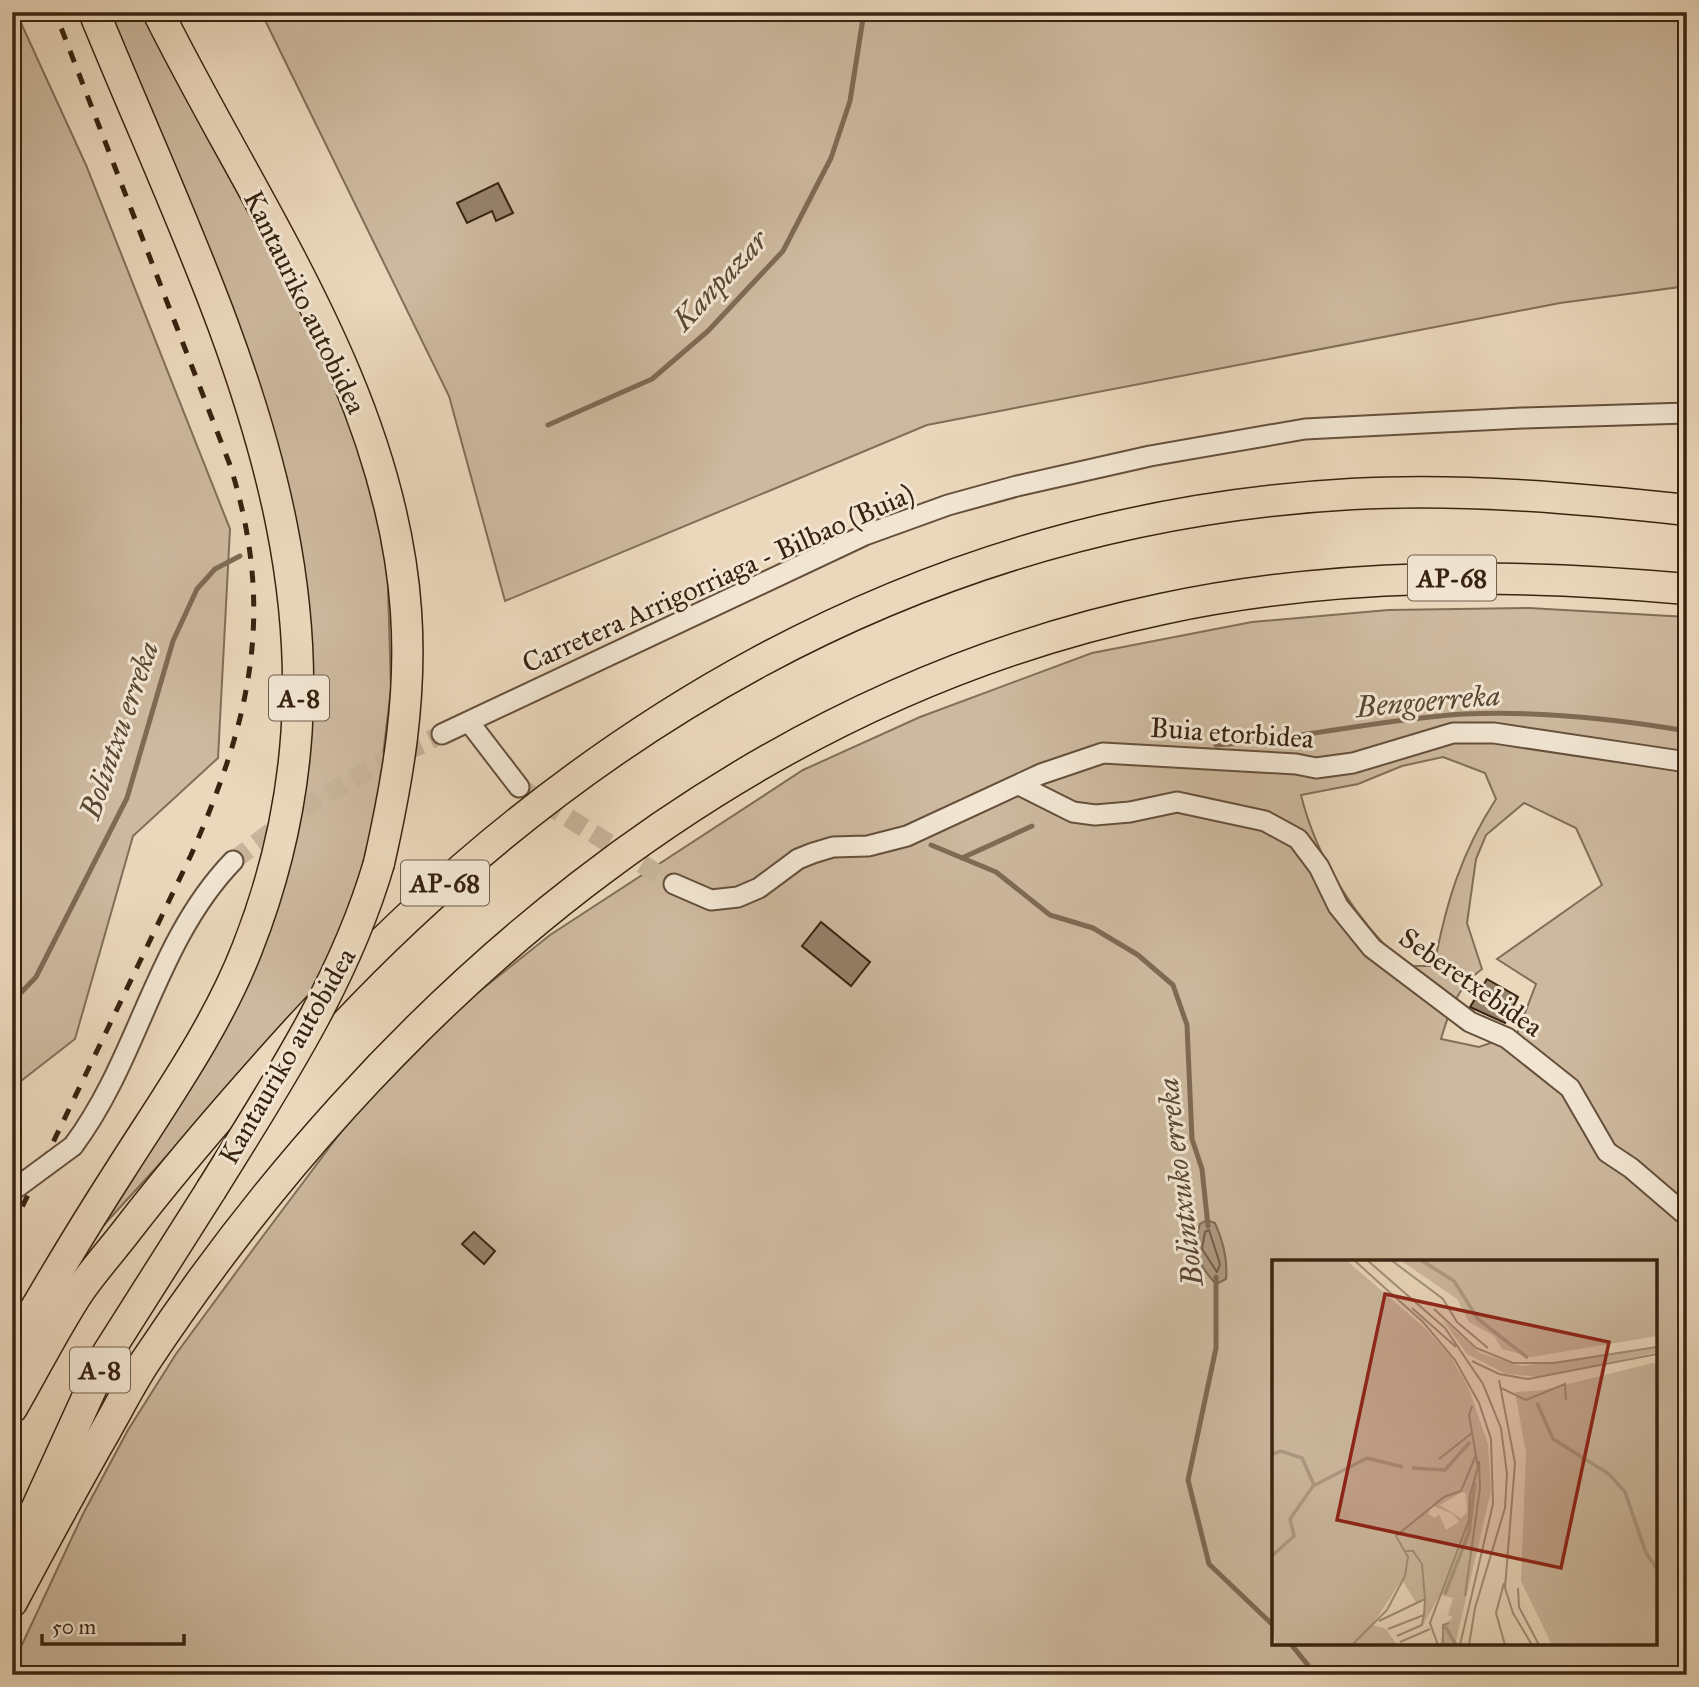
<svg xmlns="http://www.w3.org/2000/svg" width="1699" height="1687" font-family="'IM FELL Great Primer',serif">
<rect width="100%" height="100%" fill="#ebd8bc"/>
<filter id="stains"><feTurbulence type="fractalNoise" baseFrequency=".00286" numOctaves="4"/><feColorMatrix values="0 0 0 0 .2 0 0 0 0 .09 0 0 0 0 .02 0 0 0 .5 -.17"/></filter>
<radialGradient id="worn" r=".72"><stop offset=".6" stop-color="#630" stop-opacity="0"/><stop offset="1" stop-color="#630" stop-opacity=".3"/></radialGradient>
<g fill="#cdb99f" stroke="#826e58" stroke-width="2" fill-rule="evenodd">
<path d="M12,12h4l70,153 144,364 -12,229 -85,78 -58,203 -63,49z"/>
<path d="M107,12h36l173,328 40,94 31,120 4,135 -14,116 -13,57 -23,68 -35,73 -213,234 143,-236 39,-89 20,-82 15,-171 -3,-69 -15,-85 -40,-135z"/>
<path d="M261,12h1426v274l-127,17 -633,122 -422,176 -56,-205z"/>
<path d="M1529,608l158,9v1058h-1675v-9l71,-152 45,-84 48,-76 81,-110 96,-128 113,-114 84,-67 253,-165 117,-53 172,-64 160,-31 136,-12zM1443,757l42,16 11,26c-35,54 -50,104 -62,167h-28c-49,-44 -89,-106 -105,-171l57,-11 44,-18zM1524,803l52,25 26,57 -105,74 39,25 -19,50 -38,13 -38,-8c8,-28 17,-53 41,-70l-15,-46 9,-64 10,-24zM1274,1262h381v381h-381z"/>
</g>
<path fill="#ae9a82" stroke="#7f6a54" stroke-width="2" d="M1207,1220l8,3c8,18 13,37 11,56l-10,5c-19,-20 -24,-34 -16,-60z"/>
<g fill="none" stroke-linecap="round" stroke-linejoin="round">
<path stroke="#735e49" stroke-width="2" d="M1209,1230l11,34 -3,8 -15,-23 3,-17z"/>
<g stroke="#7f6a54" stroke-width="5">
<path d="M548,425l104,-46 56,-48 75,-80 48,-93 19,-57 14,-89"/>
<path d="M1216,745c83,-6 165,-26 248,-31 71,-3 153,5 223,17"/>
<path d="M931,845l65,27 54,43 43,13 45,27 35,30 14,40 5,114 10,30 6,57"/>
<path d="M962,858l70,-32"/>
<path d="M12,1002l24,-25 91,-179 46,-157 24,-52 18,-20 25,-13"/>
<path d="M1216,1277v71l-28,132 21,84 65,62"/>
<path d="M1290,1643l26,32"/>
</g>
</g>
<g fill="#958169" stroke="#382310" stroke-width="2">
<path d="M498,183l15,30 -17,8 -4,-10 -25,12 -10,-20z"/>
<path d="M821,922l49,40 -19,24 -49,-40z"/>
<path d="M1487,979l31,18 -13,26 -35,-16z"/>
<path d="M474,1232l21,19 -11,13 -22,-20z"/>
</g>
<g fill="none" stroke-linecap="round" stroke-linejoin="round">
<g stroke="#c7b49a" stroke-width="19" stroke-dasharray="19 10" stroke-linecap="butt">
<path d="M519,787l155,97"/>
<path d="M233,861l72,-55 66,-37 71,-35"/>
</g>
<g stroke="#65503b" stroke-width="23">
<g id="minor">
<path d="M469,722l50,65"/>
<path d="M442,734l423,-199 83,-30 69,-19 133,-30 155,-27 217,-11 165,-5"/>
<path d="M1019,785l54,27 22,3 35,-3 47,-10 88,19 33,18 21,28 19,39 34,42 98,74 37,16 63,50 37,64 24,16 56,48"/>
<path d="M674,884l37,16 27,-3 21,-9 39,-29 15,-6 20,-6 35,-1 39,-10 134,-62 62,-21 193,11 20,4 37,-5 100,-30h41l193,29"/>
<path d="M73,1146c66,-88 82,-204 160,-285"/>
</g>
</g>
<g stroke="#382310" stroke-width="33">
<g id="highway">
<path d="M158,12c95,192 233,379 248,599 6,87 -8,168 -27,252"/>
<path d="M12,1349c35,-61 71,-121 109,-180 45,-71 95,-141 126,-220 135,-342 -26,-626 -153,-937"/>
<path d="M12,1408c22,-38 42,-78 66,-115 15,-22 34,-43 50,-64 48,-62 99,-121 151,-179 284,-318 639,-532 1073,-556 111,-6 224,4 335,16"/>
<path d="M12,1562l95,-208 104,-164"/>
<path d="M12,1602c28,-53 57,-106 86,-158 16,-27 30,-56 47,-82 237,-358 588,-663 1017,-753 173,-37 350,-36 525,-20"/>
</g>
</g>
<use href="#minor" stroke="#f2e6d3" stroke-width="19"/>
<use href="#highway" stroke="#ebd8bc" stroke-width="30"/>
<path stroke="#382310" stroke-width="5" stroke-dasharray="12 12" stroke-linecap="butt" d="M12,1228l179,-373c60,-136 85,-244 39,-390l-175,-453"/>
<g stroke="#65503b" stroke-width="23" stroke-linecap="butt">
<path id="minor-bridge" d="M12,1191l61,-45"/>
</g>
<g stroke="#382310" stroke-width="33" stroke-linecap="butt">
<path id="highway-bridge" d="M211,1190c65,-105 133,-207 168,-327"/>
</g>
<use href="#minor-bridge" stroke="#f2e6d3" stroke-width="19"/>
<use href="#highway-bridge" stroke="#ebd8bc" stroke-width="30"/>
</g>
<g text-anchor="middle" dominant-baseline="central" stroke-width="6" stroke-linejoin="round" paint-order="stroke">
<g fill="#f2e6d3" stroke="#705e4a" stroke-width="2">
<rect x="1408" y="555.5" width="88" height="45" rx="5"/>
<rect x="269" y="675.5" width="60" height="45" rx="5"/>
<rect x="401" y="860.5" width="88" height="45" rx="5"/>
<rect x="70" y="1347.5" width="60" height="45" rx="5"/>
</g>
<g font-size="26" font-weight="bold" fill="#382310">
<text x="1452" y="578">AP-68</text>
<text x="299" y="698">A-8</text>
<text x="445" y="883">AP-68</text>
<text x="100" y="1370">A-8</text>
</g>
<g font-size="28" fill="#382310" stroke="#f2e6d3">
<text transform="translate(305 302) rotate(64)">Kantauriko autobidea</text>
<text transform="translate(718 578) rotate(-24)">Carretera Arrigorriaga - Bilbao (Buia)</text>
<text transform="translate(1232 733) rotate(4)">Buia etorbidea</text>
<text transform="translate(1471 982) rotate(35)">Seberetxebidea</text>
<text transform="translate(287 1056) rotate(-60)">Kantauriko autobidea</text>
</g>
<g font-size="30" font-style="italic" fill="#5b4732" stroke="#f2e6d3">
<text transform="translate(720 280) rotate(-47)">Kanpazar</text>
<text transform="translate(1428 701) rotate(-5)">Bengoerreka</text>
<text transform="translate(119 730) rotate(-71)">Bolintxu erreka</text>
<text transform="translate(1180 1182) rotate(-97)">Bolintxuko erreka</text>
</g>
</g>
<g transform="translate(1272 1260)">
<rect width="385" height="385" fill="#ebd8bc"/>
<path d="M0,0h74l78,67 27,30 18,32 19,55 3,47 -36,154h-15l4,-19 9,-9 -5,-2 5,-17 -13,-3 -16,28 2,-24 -9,5 -15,-24 -30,45 14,4 11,16h-121l-4,-16zM190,232l4,1 1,19 -6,6 -21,-13zM158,245l23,9 6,8 -13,8 -7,-16 -4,4 -6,-4zM128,0h257v76l-125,21 -30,-8 -8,-13 -25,-14 -12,-23zM170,59l38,34 42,13 135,-18v4l-116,25 -35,-3 -39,-20zM381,103l4,1v281h-105l-31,-64 5,-128 -11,-61 29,-2z" fill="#cdb99f" fill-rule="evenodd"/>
<path fill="none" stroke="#ae9a82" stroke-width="3.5" d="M149,0l33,21 24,38 50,39M265,143l16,36 56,35 16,18 21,61 11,16M0,194l9,-3 21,7 12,27M140,208l33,2 25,-28M0,296l22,-20 -4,-17 23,-33 54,-28 36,9M173,334l24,-62 6,-50M173,366l11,19"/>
<path fill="none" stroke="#a39077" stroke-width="2" d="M82,0l32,29M95,0l78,68 38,56 18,44 6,46 -2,34 -30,100 -6,37M119,0l52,39 14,23 31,26M114,29l37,33 32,38 24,43 12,36 2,65 -33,141M140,48l44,39M162,49l42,39 37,15h41l103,-16M200,101l27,13 29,5 129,-25M227,120l16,83 -10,125 8,25 19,32M229,128l25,12 39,-16 1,16M167,199l33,-26M132,291h9l9,13 3,35M232,323l-8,30 9,32M246,328l1,19 20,38M193,336l15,-108 -1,-27M107,361l46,-22 -1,16 -36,14M125,376l25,-11 2,-10M128,382l30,-13M80,385l35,-35 18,-34 3,-19 -12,-21 48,-39 17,-6 15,-36M166,385l-8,-22 39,-103 1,-25 8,-28 -9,-52 3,-9M171,385v-20l6,-2"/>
<path fill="#8f2418" fill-opacity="0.15" stroke="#8f2418" stroke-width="3.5" d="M113,34l224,48 -48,226 -224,-48z"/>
<rect width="385" height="385" fill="none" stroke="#382310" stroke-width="3.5"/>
</g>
<rect width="1699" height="1687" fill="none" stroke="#ebd8bc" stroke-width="42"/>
<rect x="14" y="14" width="1671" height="1659" fill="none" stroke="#382310" stroke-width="3.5"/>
<rect x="21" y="21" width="1657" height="1645" fill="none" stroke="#382310" stroke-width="2"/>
<path d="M42 1634v10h142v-10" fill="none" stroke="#382310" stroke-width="3.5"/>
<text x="52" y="1634" font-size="21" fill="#382310" stroke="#f2e6d3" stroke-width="5" paint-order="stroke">50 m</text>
<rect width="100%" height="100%" filter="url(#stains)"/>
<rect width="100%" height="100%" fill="url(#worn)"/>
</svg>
